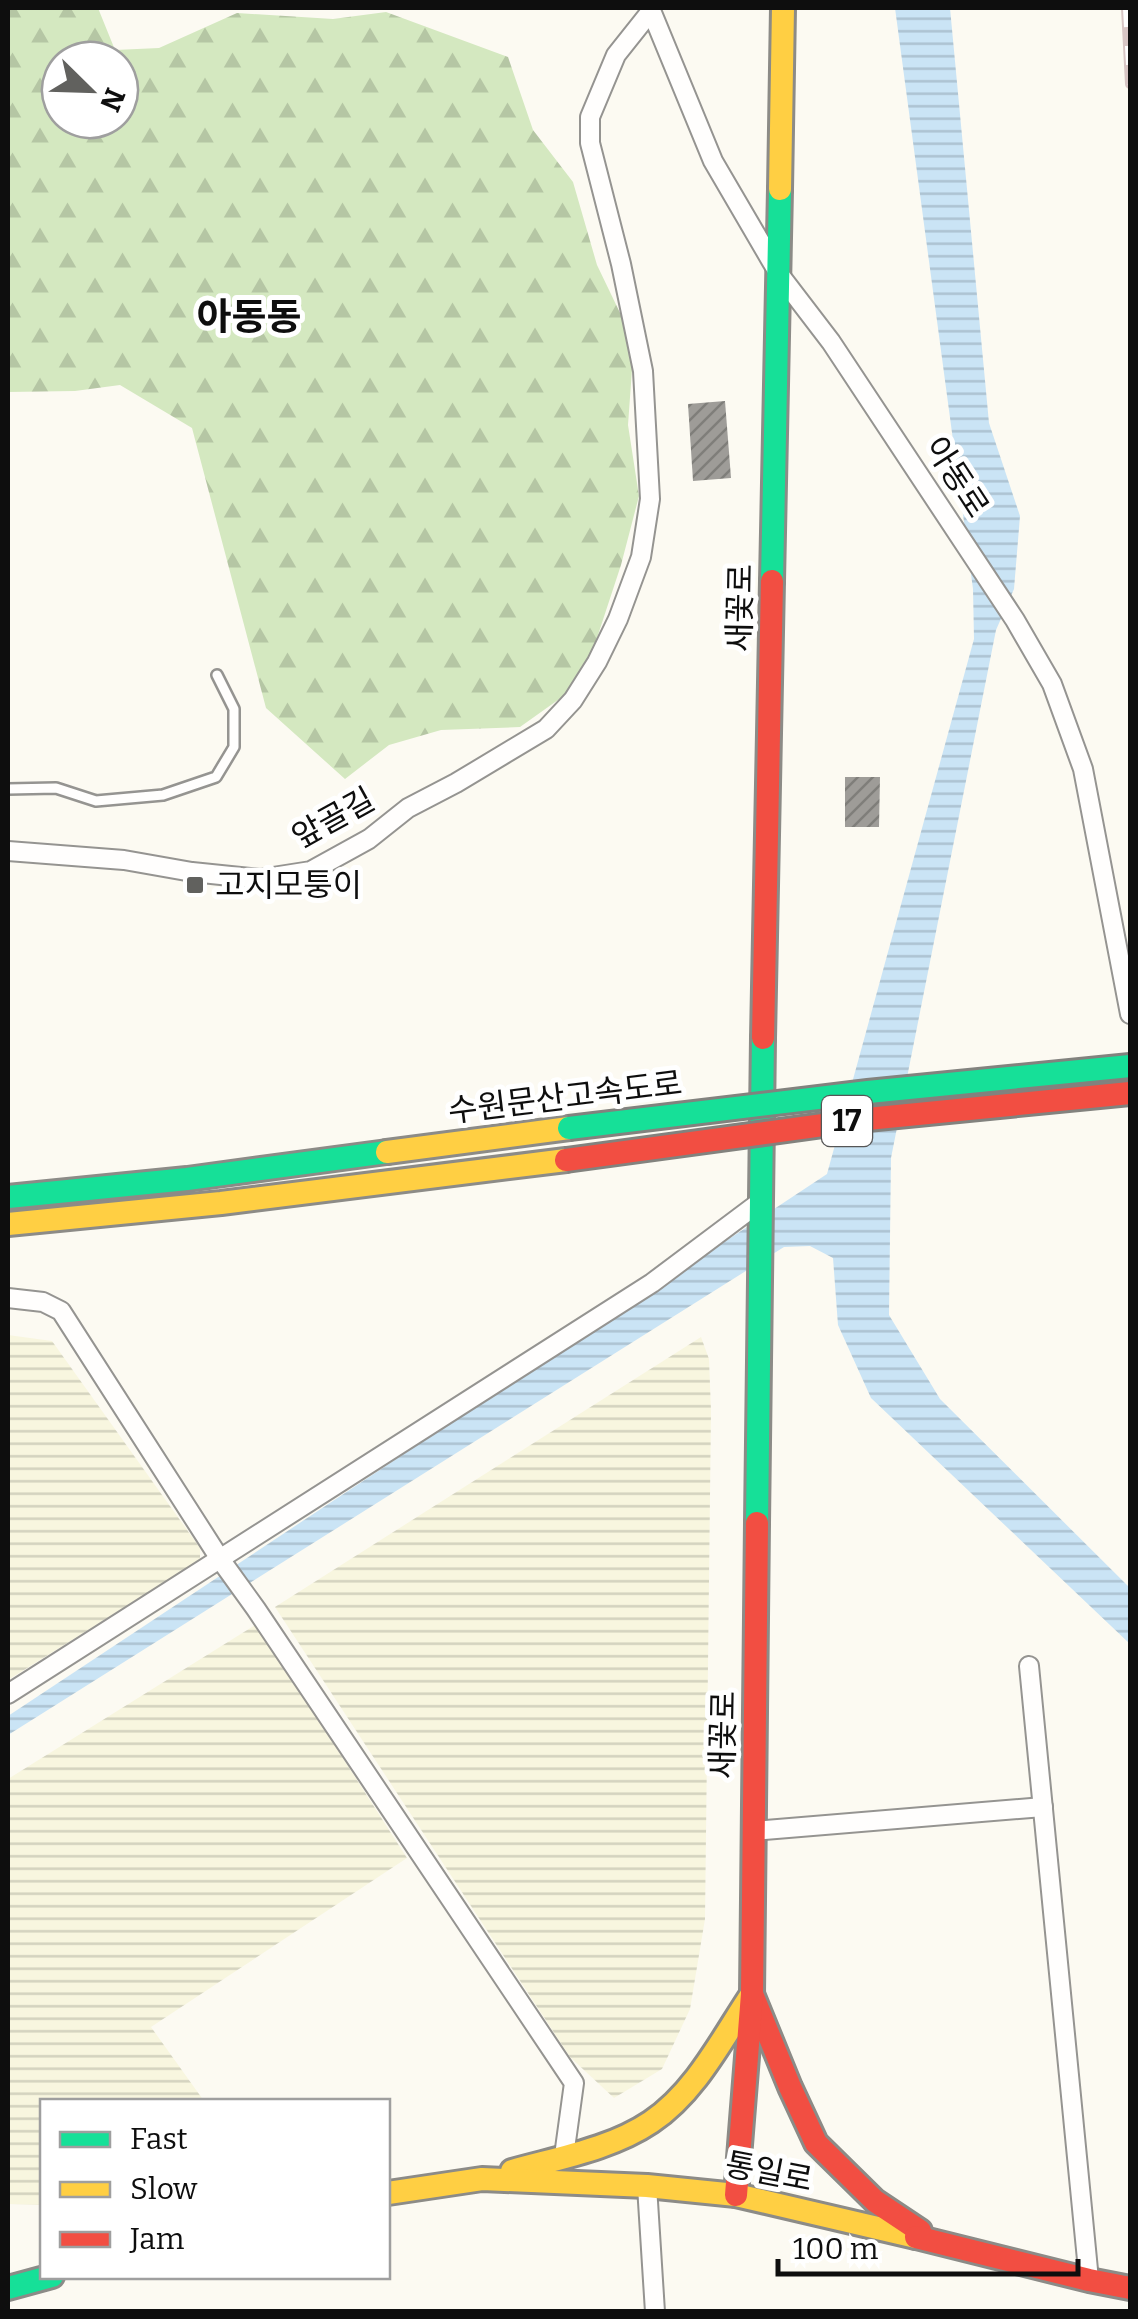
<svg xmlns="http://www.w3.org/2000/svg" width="1138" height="2319" font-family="Bitter,'Noto Sans KR',serif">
<defs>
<pattern id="farmland-rules" width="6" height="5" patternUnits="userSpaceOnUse" patternTransform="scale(2.5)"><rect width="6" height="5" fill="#f8f6df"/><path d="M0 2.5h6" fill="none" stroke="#d3d2be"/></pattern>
<pattern id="forest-firs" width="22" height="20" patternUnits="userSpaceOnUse" patternTransform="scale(2.5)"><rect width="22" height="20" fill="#d4e8c0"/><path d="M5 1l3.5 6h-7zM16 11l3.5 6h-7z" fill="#b5c6a4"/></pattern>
<pattern id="water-rules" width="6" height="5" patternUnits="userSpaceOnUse" patternTransform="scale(2.5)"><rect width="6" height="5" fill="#cae4f5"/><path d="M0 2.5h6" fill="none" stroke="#acc2d1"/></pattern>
<pattern id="building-hatch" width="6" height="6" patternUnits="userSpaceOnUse" patternTransform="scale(2.5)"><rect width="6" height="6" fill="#9e9c98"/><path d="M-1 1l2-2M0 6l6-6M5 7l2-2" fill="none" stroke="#7f7e7a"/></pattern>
</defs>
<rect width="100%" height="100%" fill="#fcfaf2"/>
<g fill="url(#farmland-rules)">
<path d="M8,1335l44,6 148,207v12l-192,120z"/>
<path d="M701,1337l8,22 2,52 -6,508 -15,90 -28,60 -48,29 -44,-41 -295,-450z"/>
<path d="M257,1624l150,234 -256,169 53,74 -162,1v103l-34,-1v-425z"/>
</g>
<path fill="url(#forest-firs)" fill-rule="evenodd" d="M8,8h90l17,42 44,-2 78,-35 96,6 53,-7 122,45 25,73 40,52 24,83 37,77 -6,83 11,71 -18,69 -25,76 -24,49 -52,37 -79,3 -52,15 -44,34 -79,-71 -74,-280 -72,-43 -45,6 -67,1zM60,60h60v60h-60z"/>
<path fill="url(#water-rules)" d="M895,8h55l39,415 31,93 -6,73 -18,41 -105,528 -2,157 51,84 190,189v56l-259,-246 -33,-73 -5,-67 -23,-12 -26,1 -776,488v-19l819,-542 147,-535 -1,-50z"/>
<g fill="url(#building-hatch)">
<path d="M725,401l6,77 -38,3 -5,-77z"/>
<path d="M845,777h35l-1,50h-34z"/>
</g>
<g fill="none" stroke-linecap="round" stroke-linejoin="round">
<g stroke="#959491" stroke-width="14">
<path id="lane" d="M8,789l48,-1 40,13 67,-6 53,-18 18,-30v-38l-17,-34"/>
</g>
<g stroke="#959491" stroke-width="22">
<g id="street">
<path d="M650,8l63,153 66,113 52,68 184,278 37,64 31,85 47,245"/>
<path d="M8,851l116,9 68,12 68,7 51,-8 58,-32 39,-31 48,-25 90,-54 27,-29 24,-38 21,-43 23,-62 9,-58 -7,-128 -22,-107 -31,-121v-26l26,-62 35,-44"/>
<path d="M8,1298l35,4 18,9 159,248 36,50 318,474 -10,73"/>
<path d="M1029,1666l60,614"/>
<path d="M8,1694l644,-411 108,-81"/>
<path d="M754,1831l289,-24"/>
<path d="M647,2186l8,126"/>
</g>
</g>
<g stroke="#8c8b87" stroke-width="28">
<g id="fast">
<path d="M772,581l8,-392"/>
<path d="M8,1197l179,-18 200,-27"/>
<path d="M757,1523l6,-485"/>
<path d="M8,2288l44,-12"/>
</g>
</g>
<g stroke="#8c8b87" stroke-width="28">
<g id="slow">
<path d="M780,189l3,-181"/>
<path d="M387,1152l182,-24"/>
<path d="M8,1224l213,-21 345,-43"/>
<path d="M512,2171c46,-13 99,-22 139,-49 45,-30 72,-85 101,-128"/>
<path d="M388,2193l94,-14 165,7 89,9 180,42"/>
</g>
</g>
<g stroke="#8c8b87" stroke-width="28">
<g id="jam">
<path d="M763,1038l9,-457"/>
<path d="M752,1994l38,93 26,56 59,58 45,30"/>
<path d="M736,2195l16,-201 5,-471"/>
<path d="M916,2237l173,43 41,8"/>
</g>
</g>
<use href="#lane" stroke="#fffefd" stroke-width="9"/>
<use href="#street" stroke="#fffefd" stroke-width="18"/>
<use href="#fast" stroke="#16e098" stroke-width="22"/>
<use href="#slow" stroke="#ffcf43" stroke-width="22"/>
<use href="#jam" stroke="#f24e42" stroke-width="22"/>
<g stroke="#d7c5c4" stroke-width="10">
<path id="rail" d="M1126,8l4,76"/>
</g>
<use href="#rail" stroke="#fff" stroke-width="6" stroke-dasharray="19" stroke-linecap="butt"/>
<g stroke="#82827e" stroke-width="28" stroke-linecap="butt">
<path id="fast-bridge" d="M569,1128l299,-36 262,-26"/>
</g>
<g stroke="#82827e" stroke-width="28" stroke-linecap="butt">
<path id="jam-bridge" d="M566,1160l301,-41 263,-26"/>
</g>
<use href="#fast-bridge" stroke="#16e098" stroke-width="22"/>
<use href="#jam-bridge" stroke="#f24e42" stroke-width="22"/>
</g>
<rect fill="#61615e" stroke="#fff" stroke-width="4" x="185" y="875" width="20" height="20" rx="5"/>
<g text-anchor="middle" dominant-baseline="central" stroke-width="10" stroke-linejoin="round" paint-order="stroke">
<rect fill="#fff" stroke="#565656" stroke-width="2.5" x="822" y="1096" width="50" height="50" rx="8"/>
<g font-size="30" font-weight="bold" fill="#0e0e0e">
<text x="847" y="1121">17</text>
</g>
<g font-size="32" fill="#0e0e0e" stroke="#fff">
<text transform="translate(957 477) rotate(57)">아동로</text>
<text transform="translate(740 608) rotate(-89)">새꽃로</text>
<text transform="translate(333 818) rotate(-29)">앞골길</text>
<text transform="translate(565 1097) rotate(-7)">수원문산고속도로</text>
<text transform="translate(723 1735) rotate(-89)">새꽃로</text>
<text transform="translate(769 2172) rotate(11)">통일로</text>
</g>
<g font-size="32" fill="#0e0e0e" stroke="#fff" text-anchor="start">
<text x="215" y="885">고지모퉁이</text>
</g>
<g font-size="38" font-weight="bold" fill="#0e0e0e" stroke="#fff">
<text x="249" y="317">아동동</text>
</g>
</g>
<rect width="1138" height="2319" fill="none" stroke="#0e0e0e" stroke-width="20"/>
<rect x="40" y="2099" width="350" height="180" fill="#ffffff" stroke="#9f9f9f" stroke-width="2.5"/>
<rect x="60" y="2132" width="50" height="15" fill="#16e098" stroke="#9f9f9f" stroke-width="2.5"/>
<text x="130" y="2149" font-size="30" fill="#0e0e0e">Fast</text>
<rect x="60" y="2182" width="50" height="15" fill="#ffcf43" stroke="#9f9f9f" stroke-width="2.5"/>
<text x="130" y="2199" font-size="30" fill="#0e0e0e">Slow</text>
<rect x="60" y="2232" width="50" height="15" fill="#f24e42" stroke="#9f9f9f" stroke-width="2.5"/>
<text x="130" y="2249" font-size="30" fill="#0e0e0e">Jam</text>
<g transform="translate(90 90) rotate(113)"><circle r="48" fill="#ffffff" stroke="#9f9f9f" stroke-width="2.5"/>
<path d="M0-8L18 38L0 25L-18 38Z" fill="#61615e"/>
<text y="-15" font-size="28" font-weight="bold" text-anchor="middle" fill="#0e0e0e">N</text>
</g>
<path d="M778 2259v15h300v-15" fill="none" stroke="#0e0e0e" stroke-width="5"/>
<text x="793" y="2259" font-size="30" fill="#0e0e0e" stroke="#ffffff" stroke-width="8" paint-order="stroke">100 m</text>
</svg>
